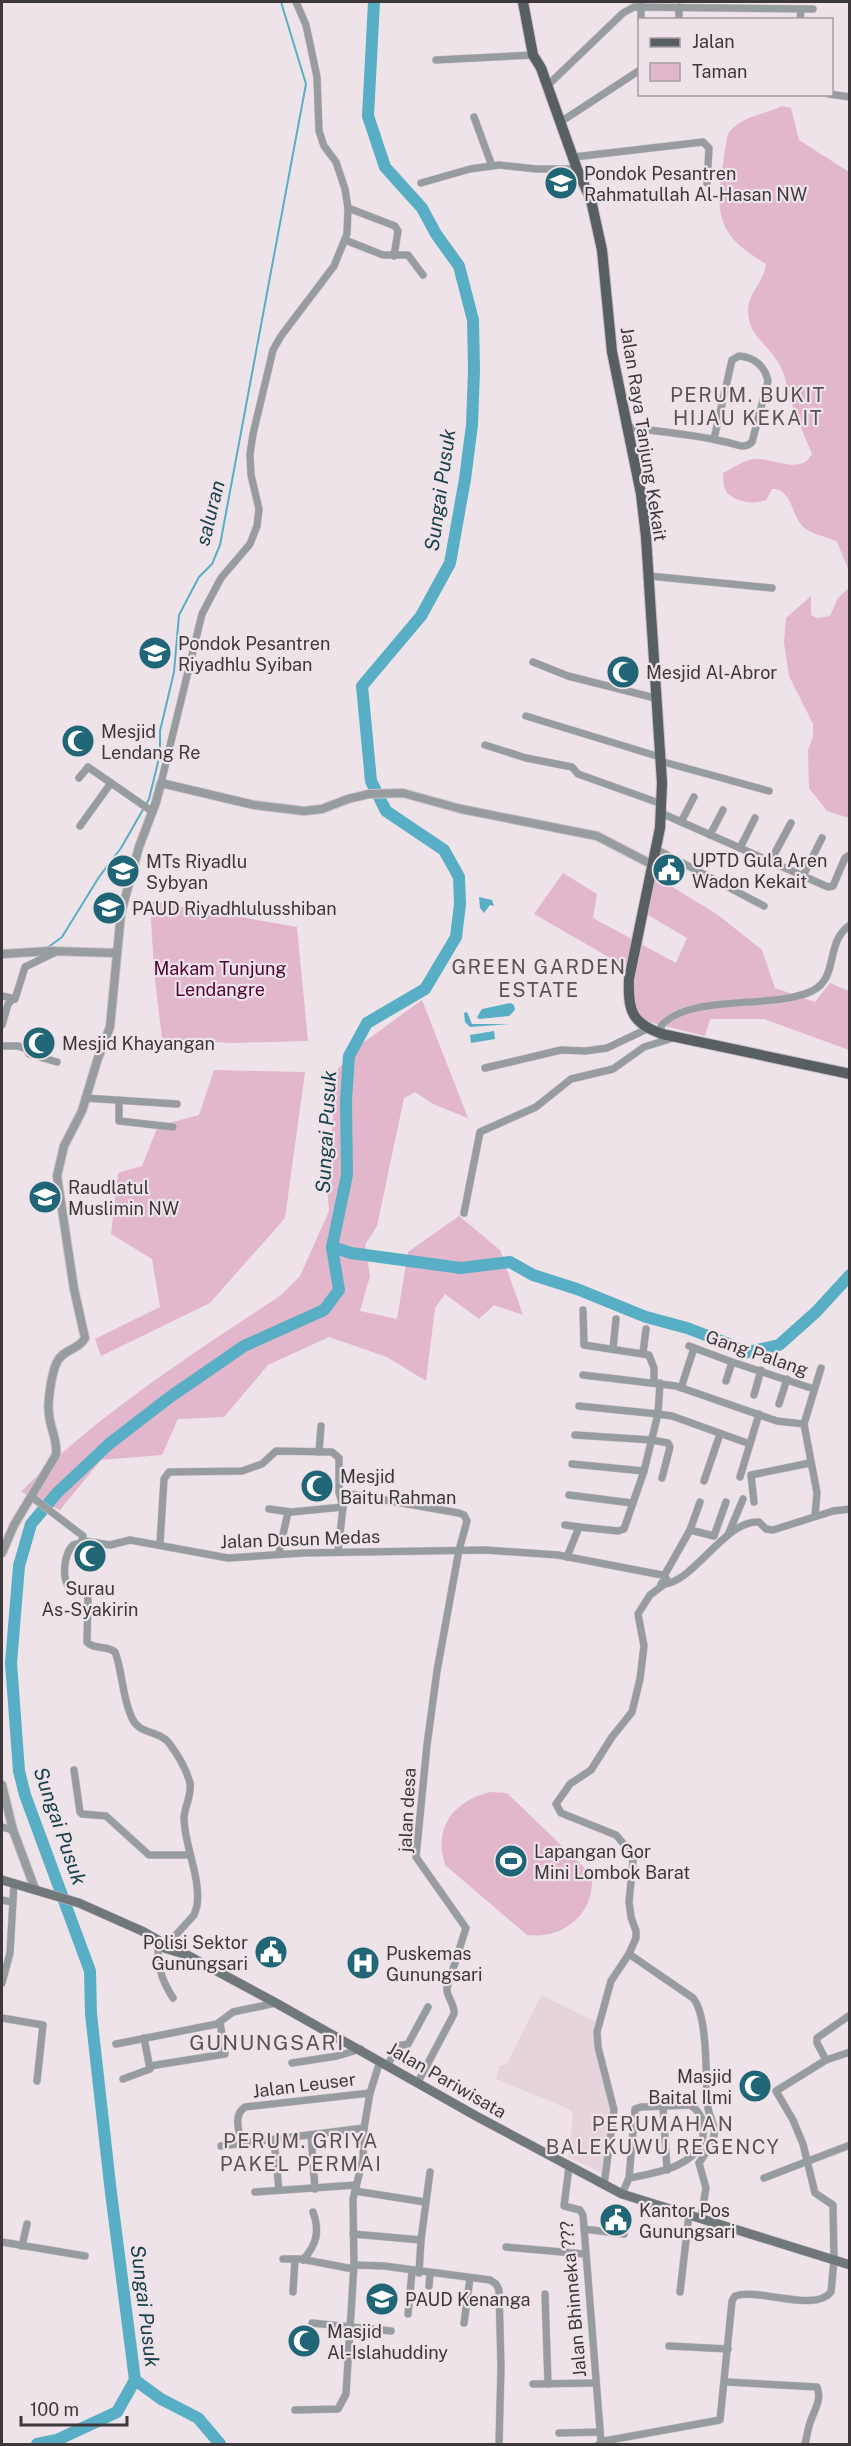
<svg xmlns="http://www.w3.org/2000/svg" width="851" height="2446" font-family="'Public Sans',sans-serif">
<rect width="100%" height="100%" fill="#eee3e8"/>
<path fill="#e5d4db" d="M541,1995l57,28 -3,10 18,79 -9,62 -36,-17 5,-40 -2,-7 -75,-31 4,-14h6z"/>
<g fill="#e2b6cb">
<path d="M782,106l9,2 8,32 50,32v399l-12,-29c-12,-7 -29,-7 -37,-19 -9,-13 -10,-35 -28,-34l-6,11c-13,5 -29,2 -39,-7l-3,-6 -1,-14c9,-4 21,-13 31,-14 18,-2 46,17 58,-5 -8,-20 -18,-40 -23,-60 -4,-16 -5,-24 -15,-38 -13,-17 -26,-23 -26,-47 1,-17 15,-25 18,-45 -43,-26 -52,-44 -44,-93 2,-12 3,-25 6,-37 12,-18 36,-19 54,-28z"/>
<path d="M849,588v230l-22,-7 -18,-23 -1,-38 5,-13v-13l-24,-48 -5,-33 2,-25 25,-22v19l6,3 13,-2 8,-18z"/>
<path d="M563,873l34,21 -4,24 83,45 11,-25 -39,-23 5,-40 65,40 44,35 13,38 40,14 15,-19 19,8v59l-85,-31h-54l-5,17 -64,-16 -12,-29 4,-20 -99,-57z"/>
<path d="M150,901l147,26 11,114 -77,2 -69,-4 -8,-68z"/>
<path d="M422,1000l46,118 -35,-14 -18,-12 -11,6 -27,128 -12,19 5,31 -10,35 37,8 11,-67 51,-36 41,34 23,65 -29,-10 -15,14 -34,-25 -10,14 -9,73 -39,-24 -58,-20 -61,28 -44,52 -46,2 -16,36 -61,5 -41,50 -39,-18c77,-78 168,-136 259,-196l20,-20 29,-65 -2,-25 10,-116 27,-28z"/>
<path d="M214,1070l91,2 -20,146 -75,85 -109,53 -6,-17 65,-32 -8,-48 -41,-25 7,-61 24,-7 16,-40 41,-11z"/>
<path d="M490,1792l17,1 85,82c3,38 -27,64 -65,60l-82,-70c-12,-38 9,-64 45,-73z"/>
</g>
<g fill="#58aec5">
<path d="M479,897l13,3 2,6 -4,-1 -6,8 -4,-5z"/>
<path d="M510,1003l4,2 1,5 -6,6 -30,3 -2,-2 5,-8z"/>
<path d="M467,1012l5,12h38l-40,3 -5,-5 -1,-9z"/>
<path d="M494,1031l1,8 -24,4 -1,-8z"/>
</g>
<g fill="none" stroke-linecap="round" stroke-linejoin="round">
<path stroke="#58aec5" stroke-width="2" d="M47,948l15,-11 37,-60 22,-29 28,-49 11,-45v-23l14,-59 5,-57 20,-38 13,-13 8,-19 86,-461 -25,-82"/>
<g stroke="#58aec5" stroke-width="12">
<path d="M332,1247l19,6 110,15 49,-6 23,13 44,14 69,28 41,11 42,16 15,9 35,-8 37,-33 34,-37"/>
<path d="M135,2380l-24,-187 -20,-179 -1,-43 -65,-176 -6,-24 -8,-108 8,-97 12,-42 26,-31 52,-49 61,-47 74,-51 80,-36 15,-20 -7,-43 15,-72 -1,-75 3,-44 18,-33 58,-34 31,-52 4,-33 -1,-27 -15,-27 -58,-39 -15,-30 -9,-95 59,-70 29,-53 15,-84 7,-54 2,-55 -1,-50 -14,-54 -23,-32 -14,-26 -37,-41 -17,-51 6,-114"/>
<path d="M37,2444l20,-4 60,-28 18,-32 26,19 37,19 22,26"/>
</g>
<g stroke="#cbc1c5" stroke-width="8">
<g id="minor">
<path d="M641,6v14"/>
<path d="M679,7v13"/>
<path d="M800,20l1,-11"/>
<path d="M436,60l97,-5"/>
<path d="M547,86l76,-73 11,-6 179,2"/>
<path d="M829,94l21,3"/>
<path d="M474,117l18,49"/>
<path d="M562,121l78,-51"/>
<path d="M574,157l129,-15 6,6 -2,35"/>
<path d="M421,183l49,-14 29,-4 38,4h40"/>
<path d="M348,208l47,18 3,5 -4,25"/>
<path d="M345,240l38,15h25l15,20"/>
<path d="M626,427c35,5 70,7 104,16 8,2 15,6 22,-1l16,-61c-3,-15 -14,-24 -29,-25l-7,4 -18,79"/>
<path d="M649,576l123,12"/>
<path d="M533,662l35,14 87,22"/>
<path d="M526,716l134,41"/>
<path d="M485,745l41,13 46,9 6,7 84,30"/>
<path d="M660,761l109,30"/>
<path d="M79,778l9,-11 65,45"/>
<path d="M161,783l41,-169 19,-36 29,-34 7,-18 2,-17 -8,-34 -1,-21 3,-20 20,-84 8,-14 53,-70 13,-32 1,-26 -3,-19 -9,-27 -12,-16 -5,-15 -2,-54 -11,-52 -10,-23"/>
<path d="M661,813l167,74 5,-1 12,-28 5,-3"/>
<path d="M681,822l13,-25"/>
<path d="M80,826l31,-43"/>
<path d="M710,835l13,-25"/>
<path d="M740,848l15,-30"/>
<path d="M656,849l108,57"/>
<path d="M770,862l21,-39"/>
<path d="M803,876l19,-38"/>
<path d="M2,996l13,3"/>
<path d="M2,1025l6,-21 8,-8 9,-29 31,-15"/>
<path d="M662,1034l-1,-8c28,-33 111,-16 151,-35 28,-14 12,-48 38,-66"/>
<path d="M2,1046h16l9,3 2,5 28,8"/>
<path d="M485,1068l76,-18 25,1 21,-3 40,-19"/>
<path d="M85,1098l92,6"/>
<path d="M119,1100v21l54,6"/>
<path d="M464,1213l16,-81 56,-25 35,-28 42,-10 31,-22 29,-9"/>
<path d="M583,1310l1,35 65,10 5,13v14"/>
<path d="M689,1346l43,16 82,27"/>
<path d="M613,1349l3,-30"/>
<path d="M643,1353l3,-24"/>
<path d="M583,1375l93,11 101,35 27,3"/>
<path d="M726,1381l6,-19"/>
<path d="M681,1388l13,-40"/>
<path d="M754,1395l7,-25"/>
<path d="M779,1404l8,-25"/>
<path d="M579,1406l79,8 2,-31"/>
<path d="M575,1435l77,5 16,3 2,4 -8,31"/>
<path d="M319,1452l2,-26"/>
<path d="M572,1464l72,7"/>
<path d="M740,1477l19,-63"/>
<path d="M704,1481l16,-47"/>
<path d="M339,1492l120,21 5,2 3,6 -8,29 -22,121 -10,74 -11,112 50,71 -19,60c-1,9 8,15 7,26l-36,68"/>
<path d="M569,1495l63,8"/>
<path d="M32,1497l51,39 -1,5"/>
<path d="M754,1502l-3,-27 59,-12"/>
<path d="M269,1509l22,3 52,-5"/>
<path d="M815,1516l2,-23 -13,-69 17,-56"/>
<path d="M565,1525l14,2"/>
<path d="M690,1530l24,6 12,-34"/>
<path d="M728,1535l15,-36"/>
<path d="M160,1544l4,-65 5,-7 73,-1 20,-7 14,-13 56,1 7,6v34l4,15 -5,45"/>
<path d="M279,1553l9,-41"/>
<path d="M567,1557l12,-30 39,4 6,-2 20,-58 14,-57 14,2 78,28"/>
<path d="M664,1576l26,-46 10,-28"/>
<path d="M664,1584c30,-2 62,-65 95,-62l7,7 7,1 60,-19 17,-2"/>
<path d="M74,1770l6,42 2,2 24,2 43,39h41"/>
<path d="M2,1827l11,3"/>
<path d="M2,1900l10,2"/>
<path d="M158,1940c-1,23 2,38 15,58"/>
<path d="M164,1948l30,-33 3,-9c4,-29 -12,-58 -13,-87 0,-12 8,-23 6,-36 -4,-15 -12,-28 -21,-40 -10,-13 -30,-8 -37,-25 -10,-20 -9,-45 -17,-66 -8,-7 -21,-2 -28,-10l1,-47 -2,-3 -16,-4c-9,-9 -6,-34 3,-43l12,-4 25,4 20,-5 98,18 75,-5 182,-3 73,5 104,20 4,3 -5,6 6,-3 -1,2 -16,12 -12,19 6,32 -4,33 -8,33 -20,25 -21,33 -21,14 -14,20 5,9 55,22 12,14 5,12 -4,41 2,15 5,14v7l-7,16 -18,27 -14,51 1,15 16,63 -10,75"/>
<path d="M629,1954l64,44c16,19 12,84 15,110 1,8 8,18 6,27 -2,10 -9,19 -15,28l7,25 -5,30"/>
<path d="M2,1983l8,-30 4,-70"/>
<path d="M2,2018l41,7 -6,56"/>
<path d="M116,2044l101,-20 16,-12 43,-9"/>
<path d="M826,2060l24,-8"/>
<path d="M292,2063l45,-7 24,-7"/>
<path d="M388,2065l9,-19 11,-2 20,-37"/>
<path d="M150,2066l75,-12 -5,-32"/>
<path d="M123,2079l27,-10 -6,-31"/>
<path d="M663,2106l4,64"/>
<path d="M311,2135l4,54"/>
<path d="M274,2140l5,50"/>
<path d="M241,2142c-2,-12 -8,-27 4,-35l125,-14"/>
<path d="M221,2146l143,-18"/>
<path d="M569,2167l-5,39 16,4 3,5 18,227"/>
<path d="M764,2178l86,-33"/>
<path d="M355,2191l70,11"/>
<path d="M255,2192l101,-7"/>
<path d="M622,2194l7,-16 6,-69 6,-2 49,-2c6,3 12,11 13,18 6,42 -45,50 -74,55"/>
<path d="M584,2229l40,5"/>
<path d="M353,2234l68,6"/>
<path d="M2,2242l83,14"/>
<path d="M22,2246l5,-22"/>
<path d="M506,2247l79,7"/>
<path d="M283,2259h18l52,10"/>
<path d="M303,2260c14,-16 17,-29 10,-48"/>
<path d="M354,2265l30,1 106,14 6,4 3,6 2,77 -2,77"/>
<path d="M419,2273l2,-33 9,-68"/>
<path d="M429,2286l1,-12"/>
<path d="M293,2292l2,-33"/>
<path d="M680,2292l9,-77"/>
<path d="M545,2294l3,90"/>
<path d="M408,2314l4,-42"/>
<path d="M312,2323l79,8"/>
<path d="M464,2323l6,-45"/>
<path d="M669,2346l59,3"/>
<path d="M726,2382l91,5c5,12 -2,22 -6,33 -3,7 -4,17 -6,24"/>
<path d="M533,2384l62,-1"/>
<path d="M295,2410l43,-1 8,-15 8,-129 -1,-66 10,-40 1,-31 6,-35 10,-32"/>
<path d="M559,2433l41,-1"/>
<path d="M599,2444l5,-3 116,-21 12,-119 3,-5c26,-8 80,17 96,-4l3,-32 -1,-55 -18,-12 -12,-49 -10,-24 -17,-29 50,-31 -9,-17v-5l33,-23"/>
</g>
</g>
<g stroke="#cbc1c5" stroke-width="10">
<g id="tertiary">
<path d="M2,954l48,-3 66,2"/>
<path d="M2,1553l12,-28 42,-70c2,-14 -6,-27 -7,-41 -2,-11 3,-43 8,-52 6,-13 22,-12 28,-24l-11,-49 -17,-113 7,-30 18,-35 15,-50 13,-34 11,-114 18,-66 17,-45 5,-19 93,22 50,6 18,-2 26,-10 21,-5 34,-1 58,16 136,27 54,28"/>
<path d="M2,1785l11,45 22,59"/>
</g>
</g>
<g stroke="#cbc1c5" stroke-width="10">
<path id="secondary" d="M2,1880l77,23 63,28 16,9 6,8 23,7 89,48 200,113 146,78 228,71"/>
</g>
<g stroke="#cbc1c5" stroke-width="12">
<path id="primary" d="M523,2l10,53 8,13 36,101 14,31 11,50 10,102 29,142 5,43 16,246 -2,45 -31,151c-1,31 2,44 33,55l188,40"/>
</g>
<use href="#minor" stroke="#979c9e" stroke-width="7"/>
<use href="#tertiary" stroke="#979c9e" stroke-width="8"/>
<use href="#secondary" stroke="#71787a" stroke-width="9"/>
<use href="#primary" stroke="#575f62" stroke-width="10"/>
</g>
<defs>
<g id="school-disc" transform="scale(1.725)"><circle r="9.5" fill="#216677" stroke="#eee3e8"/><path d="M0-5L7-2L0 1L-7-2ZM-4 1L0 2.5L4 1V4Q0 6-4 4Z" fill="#fff"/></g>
<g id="mosque-disc" transform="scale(1.725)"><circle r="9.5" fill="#216677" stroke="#eee3e8"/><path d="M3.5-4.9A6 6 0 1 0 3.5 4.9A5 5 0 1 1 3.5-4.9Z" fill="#fff"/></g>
<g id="civic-disc" transform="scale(1.725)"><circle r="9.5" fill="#216677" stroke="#eee3e8"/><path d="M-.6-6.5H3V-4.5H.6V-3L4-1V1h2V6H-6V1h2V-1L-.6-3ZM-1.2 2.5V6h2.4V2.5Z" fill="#fff"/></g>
<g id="stadium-disc" transform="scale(1.725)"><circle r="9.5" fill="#216677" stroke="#eee3e8"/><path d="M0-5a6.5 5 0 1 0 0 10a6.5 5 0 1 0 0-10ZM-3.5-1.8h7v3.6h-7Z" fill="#fff"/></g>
<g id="hospital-disc" transform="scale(1.725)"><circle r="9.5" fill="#216677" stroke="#eee3e8"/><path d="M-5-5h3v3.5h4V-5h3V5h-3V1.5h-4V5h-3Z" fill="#fff"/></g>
</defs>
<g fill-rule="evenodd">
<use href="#school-disc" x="561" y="183"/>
<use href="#school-disc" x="155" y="653"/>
<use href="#mosque-disc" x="623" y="672"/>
<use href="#mosque-disc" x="78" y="741"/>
<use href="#civic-disc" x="669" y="870"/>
<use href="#school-disc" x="123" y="871"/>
<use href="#school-disc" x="109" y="908"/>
<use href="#mosque-disc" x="39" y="1043"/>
<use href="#school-disc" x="45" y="1197"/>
<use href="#mosque-disc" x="317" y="1486"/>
<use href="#mosque-disc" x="90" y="1556"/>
<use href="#stadium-disc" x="511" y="1861"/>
<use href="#civic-disc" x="271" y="1952"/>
<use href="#hospital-disc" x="363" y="1963"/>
<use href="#mosque-disc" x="755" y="2086"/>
<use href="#civic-disc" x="616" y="2220"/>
<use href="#school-disc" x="382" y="2299"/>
<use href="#mosque-disc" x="304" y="2341"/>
</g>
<g text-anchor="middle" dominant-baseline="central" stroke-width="4.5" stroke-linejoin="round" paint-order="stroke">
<g font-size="18" fill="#3d393b" stroke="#eee3e8" text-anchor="start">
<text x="584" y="173">Pondok Pesantren<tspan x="584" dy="21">Rahmatullah Al-Hasan NW</tspan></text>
<text x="178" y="643">Pondok Pesantren<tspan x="178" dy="21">Riyadhlu Syiban</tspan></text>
<text x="646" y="672">Mesjid Al-Abror</text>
<text x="101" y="731">Mesjid<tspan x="101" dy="21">Lendang Re</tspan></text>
<text x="692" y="860">UPTD Gula Aren<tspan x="692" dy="21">Wadon Kekait</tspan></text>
<text x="146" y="861">MTs Riyadlu<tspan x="146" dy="21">Sybyan</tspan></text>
<text x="132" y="908">PAUD Riyadhlulusshiban</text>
<text x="62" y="1043">Mesjid Khayangan</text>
<text x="68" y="1187">Raudlatul<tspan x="68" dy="21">Muslimin NW</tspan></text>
<text x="340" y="1476">Mesjid<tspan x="340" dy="21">Baitu Rahman</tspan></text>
<text x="90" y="1588" text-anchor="middle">Surau<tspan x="90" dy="21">As-Syakirin</tspan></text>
<text x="534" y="1851">Lapangan Gor<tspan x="534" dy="21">Mini Lombok Barat</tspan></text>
<text x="248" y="1942" text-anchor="end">Polisi Sektor<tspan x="248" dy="21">Gunungsari</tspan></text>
<text x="386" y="1953">Puskemas<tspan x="386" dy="21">Gunungsari</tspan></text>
<text x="732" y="2076" text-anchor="end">Masjid<tspan x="732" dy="21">Baital Ilmi</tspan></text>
<text x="639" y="2210">Kantor Pos<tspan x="639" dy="21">Gunungsari</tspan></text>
<text x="405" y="2299">PAUD Kenanga</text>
<text x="327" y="2331">Masjid<tspan x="327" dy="21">Al-Islahuddiny</tspan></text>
</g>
<g font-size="18" fill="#3d393b" stroke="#eee3e8">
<text transform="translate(644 434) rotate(81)">Jalan Raya Tanjung Kekait</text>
<text transform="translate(757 1353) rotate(19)">Gang Palang</text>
<text transform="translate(300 1539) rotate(-2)">Jalan Dusun Medas</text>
<text transform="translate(407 1810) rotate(-87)">jalan desa</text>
<text transform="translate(447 2080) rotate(30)">Jalan Pariwisata</text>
<text transform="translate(304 2085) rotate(-7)">Jalan Leuser</text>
<text transform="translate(573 2299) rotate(-95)">Jalan Bhinneka ???</text>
</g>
<g font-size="18" fill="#520337" stroke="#eee3e8">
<text x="220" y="968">Makam Tunjung<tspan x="220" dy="21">Lendangre</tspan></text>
</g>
<g font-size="20" letter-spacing="1.5" fill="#5b5256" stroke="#eee3e8">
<text x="748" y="395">PERUM. BUKIT<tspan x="748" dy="23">HIJAU KEKAIT</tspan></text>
<text x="539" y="967">GREEN GARDEN<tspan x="539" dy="23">ESTATE</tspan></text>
<text x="663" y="2124">PERUMAHAN<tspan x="663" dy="23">BALEKUWU REGENCY</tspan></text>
<text x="301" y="2141">PERUM. GRIYA<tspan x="301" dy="23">PAKEL PERMAI</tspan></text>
</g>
<g font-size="20" font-style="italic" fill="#19404b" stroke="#eee3e8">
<text transform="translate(440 490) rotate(-82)">Sungai Pusuk</text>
<text transform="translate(210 513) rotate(-76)">saluran</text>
<text transform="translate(326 1132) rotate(-87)">Sungai Pusuk</text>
<text transform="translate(60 1826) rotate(71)">Sungai Pusuk</text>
<text transform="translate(145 2306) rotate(83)">Sungai Pusuk</text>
</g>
<g font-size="21" letter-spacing="1.5" fill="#5b5256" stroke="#eee3e8">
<text x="267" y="2042">GUNUNGSARI</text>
</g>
</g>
<rect width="851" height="2446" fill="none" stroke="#3d393b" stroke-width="6"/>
<rect x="638" y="18" width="195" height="78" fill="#eee3e8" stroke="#a79fa3" stroke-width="1.5"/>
<rect x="650" y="38" width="30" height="9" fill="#575f62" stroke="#a79fa3" stroke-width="1.5"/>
<text x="692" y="48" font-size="18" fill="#3d393b">Jalan</text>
<rect x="650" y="63" width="30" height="18" fill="#e2b6cb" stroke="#a79fa3" stroke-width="1.5"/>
<text x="692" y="78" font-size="18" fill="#3d393b">Taman</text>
<path d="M21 2416v9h106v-9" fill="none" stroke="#3d393b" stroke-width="3"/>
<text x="30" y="2416" font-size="18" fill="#3d393b" stroke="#eee3e8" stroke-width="4.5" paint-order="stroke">100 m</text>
</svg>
